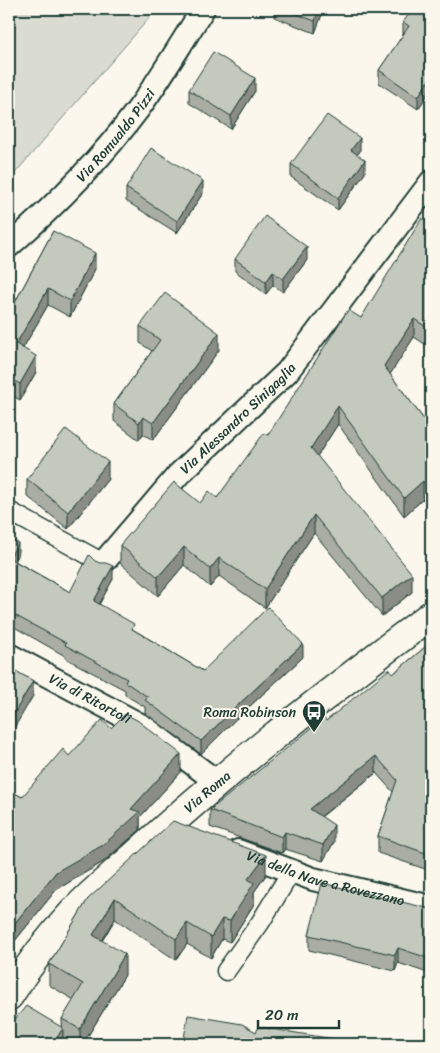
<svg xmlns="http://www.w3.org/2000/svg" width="440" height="1053" font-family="Sriracha,sans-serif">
<rect width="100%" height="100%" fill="#fbf7ec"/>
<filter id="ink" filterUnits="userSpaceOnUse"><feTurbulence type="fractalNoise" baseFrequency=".02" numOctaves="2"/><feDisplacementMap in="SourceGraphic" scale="10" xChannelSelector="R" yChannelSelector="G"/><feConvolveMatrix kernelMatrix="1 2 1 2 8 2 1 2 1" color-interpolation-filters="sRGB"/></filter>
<g filter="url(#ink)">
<path fill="#dbdcd1" stroke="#7d8c82" d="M9,9h148l-148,171z"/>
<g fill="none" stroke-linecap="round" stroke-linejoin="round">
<g stroke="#1f3d34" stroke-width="21">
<g id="pedestrian">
<path d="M9,511l94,52"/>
<path d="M226,971l34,-48 31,-51"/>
</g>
</g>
<g stroke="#1f3d34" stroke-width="26">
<g id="minor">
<path id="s1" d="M9,246c48,-42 92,-87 130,-138 23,-32 43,-66 64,-99"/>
<path id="s2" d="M103,563l75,-88 109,-103 144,-190"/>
<path id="s3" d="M9,655l135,72 73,55"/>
<path id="s4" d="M238,851l75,28 118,28"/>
</g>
</g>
<g stroke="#1f3d34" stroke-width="31">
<g id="tertiary">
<path id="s5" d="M9,996c19,-31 42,-60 67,-87 21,-21 45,-41 67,-61 91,-84 190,-158 288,-233"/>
</g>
</g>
<use href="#pedestrian" stroke="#fbf7ec" stroke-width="18"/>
<use href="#minor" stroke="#fbf7ec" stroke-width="22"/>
<use href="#tertiary" stroke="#fbf7ec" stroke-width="28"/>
</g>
<g fill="#a9ada3" stroke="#1f3d34">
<path d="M274,9h50l-9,24 -41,-16z"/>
<path d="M431,11v54l-1,1h1v24l-13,19 -39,-26v-13l24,-35v-13z"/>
<path d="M189,90l66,1 -24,38 -42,-26z"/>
<path d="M360,151l-3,4 8,18 -27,37 -47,-33v-13z"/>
<path d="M126,188l77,5 -26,40 -51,-32z"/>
<path d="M431,224v124l-17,-11 -24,37 41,55v80l-8,-10 -19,17 -66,-92 -21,32 95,136 -30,24 -68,-83 -49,75 -46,-32 -9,11 -26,-22 -26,31 -38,-33v-18l80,-42 17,-5 144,-180z"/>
<path d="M53,231l42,38 -25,48 -22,-12 -25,43 13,24 -16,28 -11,-6v-88l3,2z"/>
<path d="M235,259l72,1 -24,32 -10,-7 -7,9 -31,-23z"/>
<path d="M140,326l79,24 -66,90 -10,-6 -4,6 -25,-19v-17l38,-53 -12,-8z"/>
<path d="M27,479h81l-40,50 -41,-33z"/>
<path d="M9,538l9,18 -3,5 55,31 43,-13 -14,25 35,26 69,41 100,-14 -67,62 -35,35 -56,-41v-6l-20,-12v-5l-60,-32v-2l-56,-32z"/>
<path d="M431,642v229l-53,-18v-17l15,-44 -17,-19 -55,44 13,25 -11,19 -38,-12 -3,4 -72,-26v-17l116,-89 67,-47z"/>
<path d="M111,728l70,44 -41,45v13l-37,32 -47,28 -42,52 -5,-3v-149l13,7 47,-41z"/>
<path d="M266,875l-12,17v12l-24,38 -8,-3 -11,19 -24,-14 -11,16 -61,-41 -13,22 23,34 -42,69h-13l-7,-4v4l-1,-25 12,-19 -25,-15v-21l39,-65z"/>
<path d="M431,909v65l-33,-11 -3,8 -86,-21v-15z"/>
</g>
<g fill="#898d85" stroke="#1f3d34">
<path d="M319,9h5l-9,24v-12z"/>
<path d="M431,52v13l-6,10v-13z"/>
<path d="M431,77v13l-13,19v-12z"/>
<path d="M255,78v13l-24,38v-13z"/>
<path d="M360,138v13l-9,12v-13z"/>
<path d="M365,160v13l-27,37v-12z"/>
<path d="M203,181v12l-26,40v-12z"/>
<path d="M307,247v13l-24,32v-13z"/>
<path d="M95,253v16l-25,48v-16z"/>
<path d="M273,272v13l-7,9v-12z"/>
<path d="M48,289v16l-32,55v-16z"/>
<path d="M414,319v18l-30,47v-18z"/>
<path d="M219,333v17l-66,90v-17z"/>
<path d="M36,356v16l-16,28v-16z"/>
<path d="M338,406v18l-27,42v-18z"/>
<path d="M143,417v17l-4,6v-17z"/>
<path d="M108,462v17l-40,50v-17z"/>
<path d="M423,481v18l-19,17v-18z"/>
<path d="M314,515v18l-49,75v-19z"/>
<path d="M18,543v13l-9,15v-13z"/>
<path d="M184,547v18l-26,31v-19z"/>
<path d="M219,558v18l-9,11v-18z"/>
<path d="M113,566v13l-19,35v-13z"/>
<path d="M412,574v18l-30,24v-18z"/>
<path d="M303,644v13l-67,62 -35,35v-13l35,-34z"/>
<path d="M33,681v15l-24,41v-15z"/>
<path d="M181,754v18l-41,45v13l-37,32 -47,28 -42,52v-18l42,-52 75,-63z"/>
<path d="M376,756v17l-66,52v-16z"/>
<path d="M334,825v17l-11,19v-16z"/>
<path d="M285,832v17l-3,4v-16z"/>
<path d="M266,855v20l-12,17v12l-24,38v-21l18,-42z"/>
<path d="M115,898v21l-22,37v-21z"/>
<path d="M222,919v20l-11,19v-21z"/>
<path d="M187,923v21l-11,16v-21z"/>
<path d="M398,948v15l-3,8v-16z"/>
<path d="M125,954v21l-42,69h-3v-15z"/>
<path d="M63,1028v16h-10z"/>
</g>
<g fill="#c4c9be" stroke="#1f3d34">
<path d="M284,9h35l-4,12z"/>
<path d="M413,9h15l3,2v41l-6,10 6,4v11l-13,20 -39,-27 30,-44 -6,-4z"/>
<path d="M213,52l42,26 -24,38 -42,-26z"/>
<path d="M327,115l33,23 -9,12 14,10 -27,38 -47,-34z"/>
<path d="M151,148l52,33 -26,40 -51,-33z"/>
<path d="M265,216l42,31 -24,32 -10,-7 -7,10 -31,-23z"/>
<path d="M422,218l9,6v106l-17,-11 -30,47 47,63v62l-8,-10 -19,17 -66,-92 -27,42 101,126 -30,24 -68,-83 -49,74 -46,-31 -9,11 -26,-22 -26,30 -38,-32 54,-63 26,21 9,-12 8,7 47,-65 4,2 80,-125 13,8z"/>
<path d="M53,231l42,22 -25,48 -22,-12 -32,55 20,12 -16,28 -11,-6v-72l3,2z"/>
<path d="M165,293l54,40 -66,90 -10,-6 -4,6 -25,-19 46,-64 -20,-14z"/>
<path d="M66,429l42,33 -40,50 -41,-33z"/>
<path d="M9,538l9,5 -9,15 61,34 19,-37 6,6 5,2h6l7,3 -19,35 40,23 -2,5 71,42 65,-64 35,37 -67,63 -35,34 -56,-41 3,-3 -23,-15 2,-3 -62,-34 1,-2 -57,-31v-2l4,-8 -4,-3z"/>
<path d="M431,642v71l-1,2 1,2v138l-53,-19 19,-56 -21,-24 -66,53 24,16 -11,20 -38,-13 -3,5 -72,-27 114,-92 2,3 63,-52 4,5z"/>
<path d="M9,667l24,14 -24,41z"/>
<path d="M125,714l12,6 44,34 -50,55 9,3 -37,33 -47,27 -42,52 -5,-2v-132l13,7 41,-48 6,7 33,-36 9,8z"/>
<path d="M173,821l93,34 -18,24 6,4 -24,38 -8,-2 -11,18 -24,-14 -11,16 -61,-41 -22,37 32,19 -45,75 -18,-10 21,-35 -34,-20 39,-65z"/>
<path d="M322,883l109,26v50l-33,-11 -3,7 -86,-20z"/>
<path d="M26,1006l37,22 -10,16h-44v-17z"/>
<path d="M188,1015l54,9 14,8 3,-5 106,17h-182z"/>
</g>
</g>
<defs>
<g id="bus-pin" transform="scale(1.25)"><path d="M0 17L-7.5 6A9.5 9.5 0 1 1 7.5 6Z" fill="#1f3d34" stroke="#fbf7ec"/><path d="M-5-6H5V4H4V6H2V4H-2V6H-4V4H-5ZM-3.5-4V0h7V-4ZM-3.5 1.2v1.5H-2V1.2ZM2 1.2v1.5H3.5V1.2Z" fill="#fff"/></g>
</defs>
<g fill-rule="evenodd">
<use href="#bus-pin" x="314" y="712"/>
</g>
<g text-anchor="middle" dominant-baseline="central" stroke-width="4" stroke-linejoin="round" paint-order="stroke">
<g font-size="14" fill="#1f3d34" stroke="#fbf7ec">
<text stroke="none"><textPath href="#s1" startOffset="154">Via Romualdo Pizzi</textPath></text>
<text stroke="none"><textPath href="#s2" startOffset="198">Via Alessandro Sinigaglia</textPath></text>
<text stroke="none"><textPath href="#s3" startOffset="92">Via di Ritortoli</textPath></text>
<text stroke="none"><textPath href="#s5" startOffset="286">Via Roma</textPath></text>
<text stroke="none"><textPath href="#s4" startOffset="92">Via della Nave a Rovezzano</textPath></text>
</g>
<g font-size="14" fill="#1f3d34" stroke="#fbf7ec" text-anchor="end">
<text x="296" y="712">Roma Robinson</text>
</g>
</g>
<rect width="440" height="1053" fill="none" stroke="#fbf7ec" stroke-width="30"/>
<rect x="15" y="15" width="410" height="1023" fill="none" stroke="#1f3d34" stroke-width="2" filter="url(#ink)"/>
<path d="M258 1020v8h81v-8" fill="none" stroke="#1f3d34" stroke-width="2.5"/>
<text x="265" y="1020" font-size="15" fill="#1f3d34" stroke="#fbf7ec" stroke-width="4" paint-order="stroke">20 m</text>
</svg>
